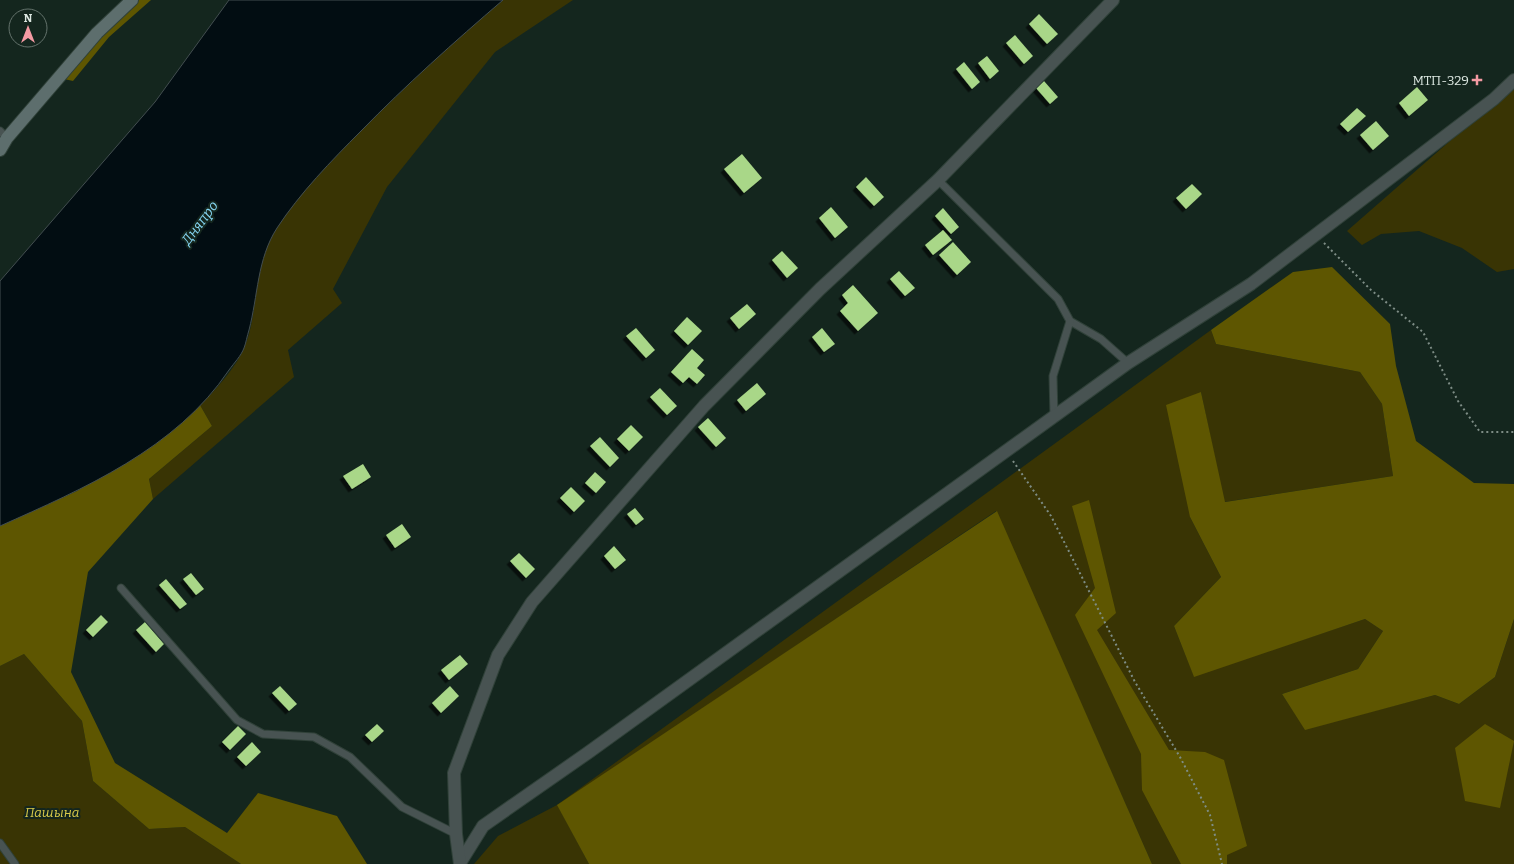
<svg xmlns="http://www.w3.org/2000/svg" width="1514" height="864" font-family="Bitter,serif">
<defs>
<filter id="shadow"><feDropShadow dx="-3.5" dy="3.5" stdDeviation="0" flood-color="#0009"/></filter>
</defs>
<rect width="100%" height="100%" fill="#14261e"/>
<g fill="#393404">
<path d="M503,0h70l-78,52 -108,135 -54,102 9,14 -54,47 6,27 -141,122 -4,-20 63,-53 -12,-21c14,-13 37,-39 44,-57 12,-27 10,-58 17,-86 2,-10 9,-24 15,-33 21,-34 52,-65 81,-94 47,-47 95,-92 146,-135z"/>
<path d="M1514,85v184l-17,3 -35,-24 -43,-17 -38,3 -19,11 -15,-14z"/>
<path d="M1211,330l5,14 144,28 22,32 11,72 -169,26 -23,-110 -11,125 31,60 -47,49 20,50 171,-57 18,12 -25,38 -76,25 23,35 130,-34 24,9 36,-27 19,-58v245h-362l-156,-353 -438,295 31,58h-115l24,-28 59,-31z"/>
<path d="M24,654l58,67 11,60 56,48 36,-2 56,37h-241v-198z"/>
</g>
<g fill="#5e5601">
<path d="M139,0h12l-42,37 -36,44 -9,-2 38,-46z"/>
<path d="M1332,267l58,57 6,42 20,75 58,42 40,1v135l-19,58 -36,27 -24,-9 -130,35 -23,-36 76,-25 25,-38 -18,-12 -171,58 -20,-51 47,-49 -31,-60 -24,-112 35,-13 24,110 168,-26 -11,-72 -22,-32 -144,-28 -5,-14 82,-58z"/>
<path d="M200,405l12,21 -63,53 4,20 -65,73 -17,100 44,91 112,70 31,-40 79,23 30,48h-126l-56,-37 -36,2 -56,-48 -11,-60 -58,-67 -24,12v-140l77,-35 98,-62z"/>
<path d="M1089,500l27,113 -19,17 72,120 36,2 19,8 23,86 -20,9v9h-46l-39,-74 -1,-36 -66,-139 20,-27 -23,-82z"/>
<path d="M997,511l155,353h-563l-32,-59z"/>
<path d="M1485,724l29,17 -14,67 -35,-7 -10,-53z"/>
</g>
<path fill="#020d12" stroke="#434e50" d="M229,0h274c-49,42 -97,85 -142,131 -30,30 -61,62 -84,97 -20,31 -19,68 -28,102 -2,6 -3,13 -5,18 -3,8 -10,15 -15,22 -53,79 -146,119 -229,156v-245l155,-179z"/>
<g fill="#a9d788" filter="url(#shadow)">
<path d="M1039,14l19,20 -11,10 -18,-20z"/>
<path d="M1015,35l18,21 -9,8 -18,-21z"/>
<path d="M987,56l12,15 -9,8 -12,-16z"/>
<path d="M964,62l16,20 -8,7 -16,-20z"/>
<path d="M1044,81l14,16 -8,7 -14,-16z"/>
<path d="M1417,87l11,13 -19,16 -10,-13z"/>
<path d="M1357,108l9,8 -18,16 -8,-8z"/>
<path d="M1376,121l13,15 -16,14 -13,-15z"/>
<path d="M742,154l20,24 -18,15 -20,-24z"/>
<path d="M866,177l18,20 -10,9 -18,-19z"/>
<path d="M1192,184l10,10 -16,15 -10,-11z"/>
<path d="M831,207l17,20 -13,11 -16,-20z"/>
<path d="M943,208l16,19 -8,7 -16,-18z"/>
<path d="M943,230l9,10 -19,15 -8,-10z"/>
<path d="M953,242l18,20 -14,13 -18,-20z"/>
<path d="M782,251l16,17 -11,10 -15,-18z"/>
<path d="M899,271l16,17 -10,8 -15,-17z"/>
<path d="M853,285l25,28 -20,18 -18,-20 8,-8 -6,-8z"/>
<path d="M747,304l9,10 -17,15 -9,-11z"/>
<path d="M687,317l15,14 -14,14 -14,-14z"/>
<path d="M636,328l19,22 -9,8 -20,-22z"/>
<path d="M822,328l13,16 -11,8 -12,-15z"/>
<path d="M692,349l12,11 -7,8 8,7 -8,9 -8,-7 -6,6 -12,-11z"/>
<path d="M757,383l9,11 -20,17 -9,-11z"/>
<path d="M660,388l17,18 -10,9 -17,-18z"/>
<path d="M708,418l18,20 -10,9 -18,-20z"/>
<path d="M631,425l12,12 -14,14 -12,-12z"/>
<path d="M600,437l19,21 -9,9 -20,-21z"/>
<path d="M363,464l8,13 -19,12 -9,-13z"/>
<path d="M595,472l11,10 -10,11 -11,-10z"/>
<path d="M571,487l14,14 -11,11 -14,-14z"/>
<path d="M635,508l9,11 -8,6 -9,-11z"/>
<path d="M402,524l9,13 -16,11 -9,-13z"/>
<path d="M614,546l12,14 -11,9 -11,-13z"/>
<path d="M519,553l16,16 -9,9 -16,-17z"/>
<path d="M191,573l13,16 -8,6 -13,-16z"/>
<path d="M166,579l21,25 -7,5 -21,-24z"/>
<path d="M101,615l7,7 -15,15 -7,-7z"/>
<path d="M145,622l19,22 -8,8 -20,-22z"/>
<path d="M460,655l8,9 -19,16 -8,-10z"/>
<path d="M280,686l17,18 -8,7 -17,-18z"/>
<path d="M450,686l9,10 -18,17 -9,-10z"/>
<path d="M377,724l7,7 -12,11 -7,-7z"/>
<path d="M238,726l8,8 -16,16 -8,-8z"/>
<path d="M252,742l9,10 -15,14 -9,-9z"/>
</g>
<g fill="none" stroke-linecap="round" stroke-linejoin="round">
<g stroke="#304139" stroke-width="9">
<g id="lane">
<path d="M0,131l7,7"/>
<path d="M938,180l120,119 12,22 31,18 27,24"/>
<path d="M1054,417l-1,-41 17,-55"/>
<path d="M121,588l116,132 26,14 51,3 36,20 52,50 54,27"/>
<path d="M0,843l15,21"/>
</g>
</g>
<g stroke="#304139" stroke-width="14">
<g id="street">
<path d="M460,863l23,-37 106,-74 539,-389 123,-79 243,-185 20,-19"/>
<path d="M460,864l-4,-30 -2,-61 44,-118 34,-53 172,-196 116,-117 118,-109 175,-180"/>
</g>
</g>
<g stroke="#304139" stroke-width="14">
<path id="secondary" d="M0,150l7,-12 90,-105 35,-33"/>
</g>
<g stroke="#7e8d86" stroke-width="2" stroke-dasharray="2 3" stroke-linecap="butt">
<path d="M1324,243l47,47 52,42 35,69 22,31h34"/>
<path d="M1013,461l38,55 84,166 45,75 30,58 12,49"/>
</g>
<use href="#lane" stroke="#485352" stroke-width="7"/>
<use href="#street" stroke="#485352" stroke-width="12"/>
<use href="#secondary" stroke="#5d6e6d" stroke-width="12"/>
</g>
<path fill="#f49aa3" stroke="#14261e" stroke-width="1.5" d="M1475 74h4v4h4v4h-4v4h-4v-4h-4v-4h4z"/>
<g text-anchor="middle" dominant-baseline="central" stroke-width="4" stroke-linejoin="round" paint-order="stroke">
<g font-size="13" fill="#dce7e1" stroke="#14261e" text-anchor="end">
<text x="1469" y="80">МТП-329</text>
</g>
<g font-size="13" font-style="italic" fill="#d9cb4a" stroke="#14261e">
<text x="52" y="812">Пашына</text>
</g>
<g font-size="14" font-style="italic" fill="#85d5f2" stroke="#14261e">
<text transform="translate(200 223) rotate(-53)">Дняпро</text>
</g>
</g>
<g transform="translate(28 28)"><circle r="19" fill="#14261e" stroke="#64736c"/>
<path d="M0-3L7 15L0 10L-7 15Z" fill="#f49aa3"/>
<text y="-6" font-size="11" font-weight="bold" text-anchor="middle" fill="#dce7e1">N</text>
</g>
</svg>
